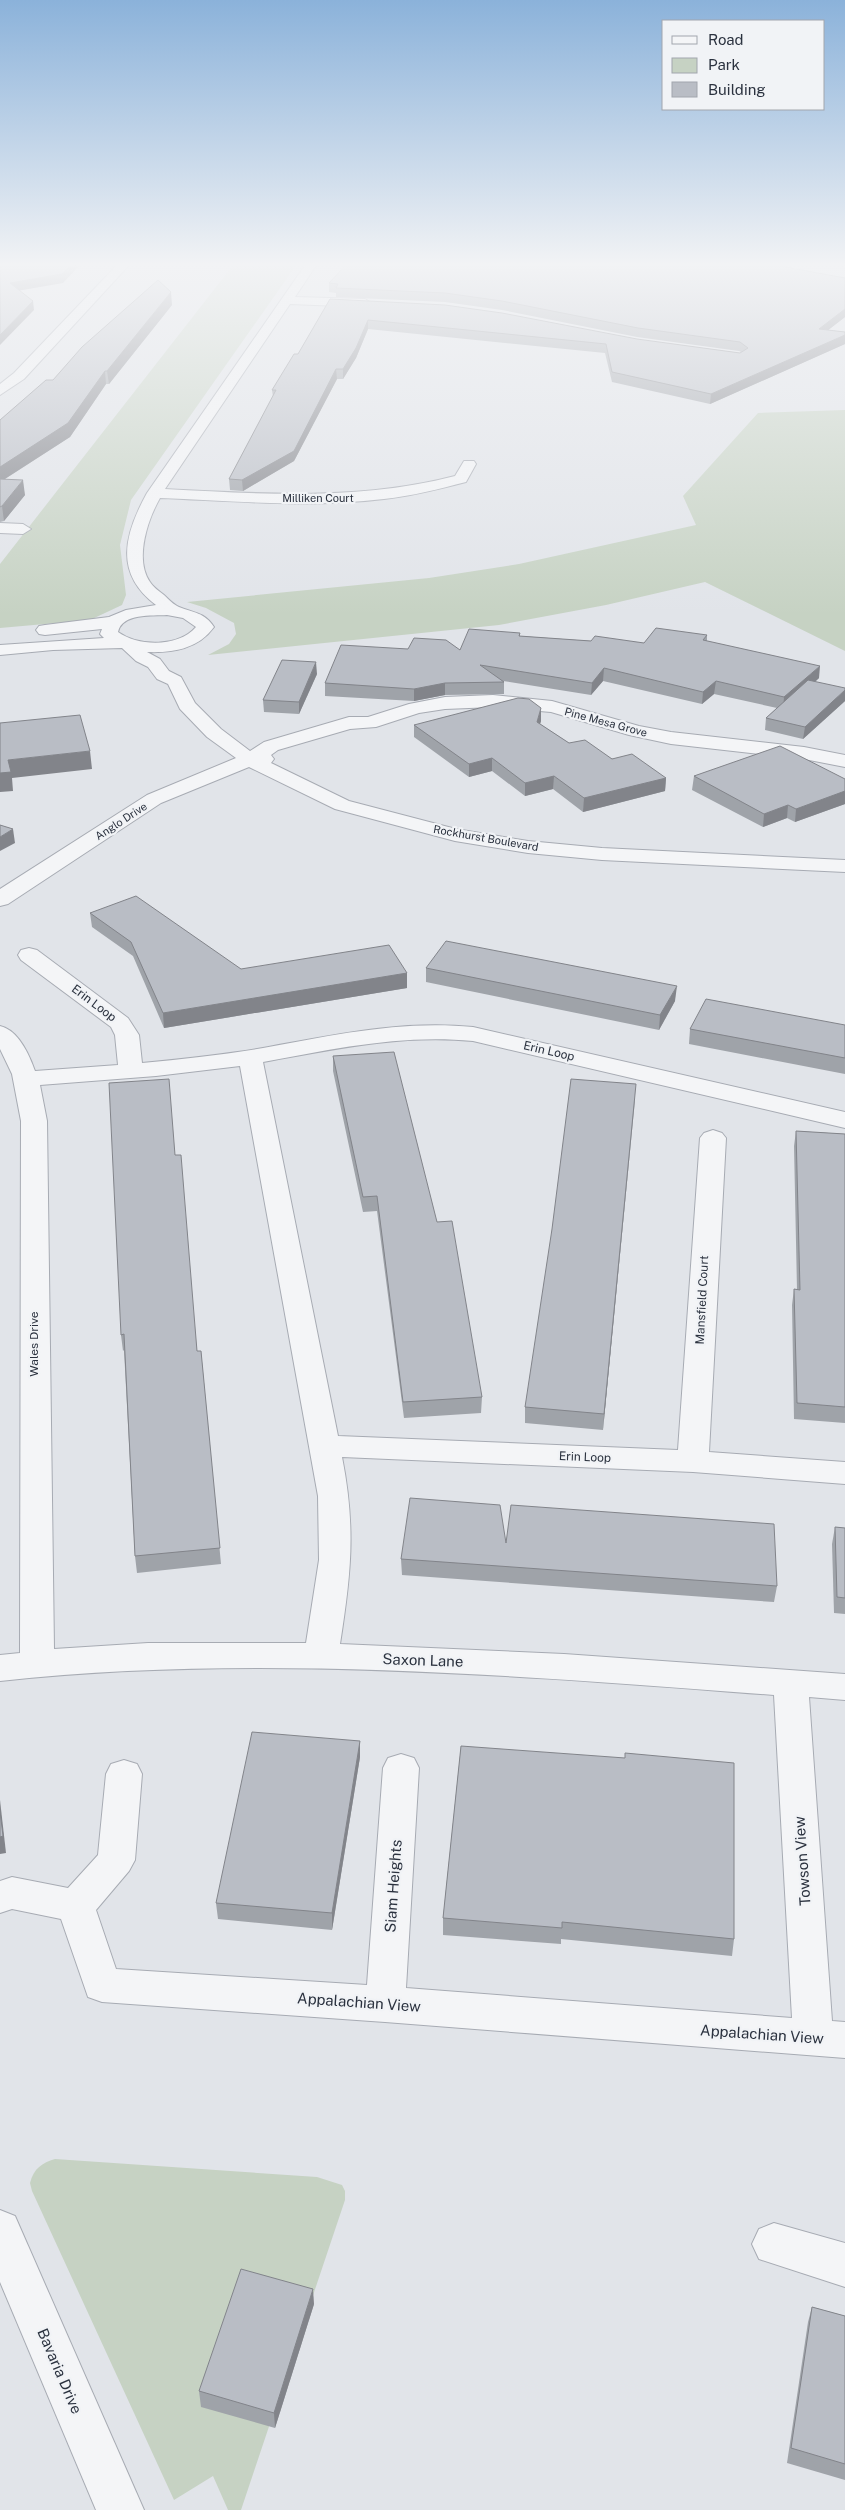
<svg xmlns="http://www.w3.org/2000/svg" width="845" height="2510" font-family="'Public Sans',sans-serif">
<rect width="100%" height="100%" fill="#e1e4e9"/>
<g fill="#c6d2c3">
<path d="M234,264h63l-166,236 -11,45 6,50 -4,10 -32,15 -90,8v-64z"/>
<path d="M845,410v241l-140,-69 -99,23 -107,20 -291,30 21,-11 7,-10 -2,-11 -28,-15 -19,-6 242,-24 90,-14 177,-39 -13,-29 75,-83z"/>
<path d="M55,2159l262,18 25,8 3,6v9l-104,310h-13l-15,-34 -39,24 -142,-309 -2,-8c4,-15 12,-20 25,-24z"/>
</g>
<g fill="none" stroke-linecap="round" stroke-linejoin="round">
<g stroke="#a7abb3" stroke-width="2">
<g id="street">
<path d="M118,264h12l-106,115 -24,16v-11l14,-11z"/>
<path d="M306,264h11l-22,33 70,2 6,4 -6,4 -75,-3 -125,185c98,5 194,12 290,-13l9,-15h10l2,3 -10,18c-27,7 -54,14 -82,17 -74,9 -149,2 -224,-1 -12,21 -26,61 -10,84 3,5 9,9 14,13 4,4 10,10 15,12 15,6 25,5 35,20 -16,22 -41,26 -67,25l13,7 9,12 12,6 14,26 26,26 29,22 14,-9 85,-25h19l41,-13 36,-7 48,-2 59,6 87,25 32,6 133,15 41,8v12l-41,-8 -133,-15 -42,-9 -78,-23 -58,-5 -48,2 -26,4 -43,14 -26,2 -72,21 -7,5 3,4 -3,4 78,38 107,28 72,12 74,7 243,12v12l-243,-12 -74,-7 -73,-12 -120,-32 -86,-42 -88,36 -153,101 -8,2v-17l147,-94 89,-37 -29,-21 -27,-28 -12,-25 -11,-5 -9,-12 -12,-6 -14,-13 -69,2 -53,5v-10l104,-7 -4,-4 2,-5 -57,6 -6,-1 -3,-4 3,-4 6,-1 64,-8 17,-7 30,-5c-42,-32 -32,-70 -9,-112zM167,615l16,3 13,9c-17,20 -57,20 -78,5 4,-19 34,-16 49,-17z"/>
<path d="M0,523l23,1 8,5 -8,5 -23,-1z"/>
<path d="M29,948l8,2 91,68 11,17 3,28c41,-4 81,-8 121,-15 71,-13 138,-28 210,-21l372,85v16l-372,-87c-72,-7 -139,8 -210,21l75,374 340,14 22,-312 4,-5 9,-3 9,3 4,5 -17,314 136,10v22l-152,-12 -351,-15c14,71 9,117 -2,187l224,10 281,20v26l-36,-3 23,324 13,1v36l-460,-36 -283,-20 -14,-5 -27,-78 -49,-10 -12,4v-32l12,-4 56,11 30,-33 8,-81 5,-10 13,-4 13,4 5,10 -7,86 -6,11 -33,39 20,59 251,16 16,-217 5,-10 13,-4 13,4 5,10 -13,220 386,30 -18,-323c-254,-19 -520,-42 -774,-14v-26l20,-2 1,-532 -9,-47 -12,-25v-23c18,4 29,28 35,45l83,-6 -3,-30 -4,-8 -90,-67 -3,-5 3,-5zM240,1066l78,430 1,64 -13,83h-158l-94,6 -7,-528 -7,-36 116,-9z"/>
<path d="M0,2210l15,6 129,294h-48l-96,-228z"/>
<path d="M774,2223l71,20v44l-86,-28 -7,-15 7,-15z"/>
</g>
</g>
<use href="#street" fill="#f4f5f7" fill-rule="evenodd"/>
</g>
<g fill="#9fa3a9">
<path d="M845,278v39l-17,13 17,2v12l-135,60 -98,-22 -7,-29 -237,-24 -12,29 -13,21h-6l-43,82 -51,30 -13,-1 -1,-11 44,-82 -1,-7 26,-36 32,-55 410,54 1,-1 -2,-1 -102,-14 -135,-27 -57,-8 -109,-5v-4l-7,-1v-9z"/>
<path d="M172,305l-63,79h-3l-36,53 -65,42 20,16 -21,26 -4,1v-102l53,-40z"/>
<path d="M520,633v3l71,5 53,2 63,-8v6l112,37 -4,4 30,19 -42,38 -38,-9 1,-12 11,-10 -63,-14 -12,10 -99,-23 -12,14 -88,-14 1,1v12l-59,1 -31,6 -89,-5v-13l83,-34 52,1z"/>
<path d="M317,674l-18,40 -35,-2 -1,-12z"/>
<path d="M541,721l-1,3 29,19 97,35 -1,13 -82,21 -30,-23 -28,7 -33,-25 -23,6 -55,-40v-12z"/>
<path d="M694,776l151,3v25l-50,18 -8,-4 -24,9 -71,-37z"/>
<path d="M90,913l151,56 166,4v15l-243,40 -31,-72 -41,-29z"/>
<path d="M426,968l249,33 -16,29 -233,-48z"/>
<path d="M845,1025v49l-156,-30 1,-15z"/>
<path d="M333,1056l149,341 -1,16 -77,5 -27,-207 -14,1 -30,-141z"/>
<path d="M635,1099l-32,331 -78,-7v-16z"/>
<path d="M796,1131l49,3v289l-51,-4 -2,-114 2,-16 3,1 -3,-144z"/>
<path d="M175,1155l22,196h4l20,213 -84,9 -2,-17 -11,-206 -1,1 -2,-16z"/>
<path d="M835,1527l10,1v86l-11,-1 -2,-69z"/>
<path d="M506,1543l271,43 -3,16 -372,-27 -1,-16z"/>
<path d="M360,1741v16l-28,173 -114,-11 -2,-16z"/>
<path d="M461,1746l273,193 -2,17 -171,-17v5l-118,-9v-17z"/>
<path d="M314,2304l-39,124 -74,-21 -2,-16z"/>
<path d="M812,2307l33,9v164l-58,-17 21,-141z"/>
</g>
<g fill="#82848a">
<path d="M72,264h9l-18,19 -52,9 -1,-9z"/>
<path d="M171,292l1,13 -63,79 -2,-13z"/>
<path d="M33,301l1,9 -34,35v-10z"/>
<path d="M845,309v8l-27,21 1,-9z"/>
<path d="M368,320v9l-12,29 -13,21v-10z"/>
<path d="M845,335v9l-135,60 1,-10z"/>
<path d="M336,369l1,10 -43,82 -51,30 -1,-11z"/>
<path d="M105,371l1,13 -36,53 -70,45v-15z"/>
<path d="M23,480l2,15 -21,26 -2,-15z"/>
<path d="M316,662l1,12 -18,40v-12z"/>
<path d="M820,666l-1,12 -36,32 1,-13z"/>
<path d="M604,668l-1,13 -12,14 1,-12z"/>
<path d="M716,681l-2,13 -12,10 1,-12z"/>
<path d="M445,683v12l-31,6v-12z"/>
<path d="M845,690v11l-42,38 2,-12z"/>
<path d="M541,708v13l-5,14 1,-13z"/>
<path d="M90,751l2,18 -80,9 1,13 -13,1v-19l8,-13z"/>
<path d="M492,758v13l-23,6v-13z"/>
<path d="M554,776l-1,13 -28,7v-13z"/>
<path d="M666,778l-1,13 -82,21 1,-14z"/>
<path d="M845,791v13l-50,18 1,-13z"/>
<path d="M788,805l-1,13 -24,9 1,-13z"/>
<path d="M13,829l2,14 -15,8v-14z"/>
<path d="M407,973v15l-243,40 -1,-15z"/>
<path d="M677,986l-2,15 -16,29 1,-15z"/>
<path d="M635,1099l-32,331 1,-16z"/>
<path d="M360,1741v16l-28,173v-17z"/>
<path d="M0,1800l6,53 -6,1z"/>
<path d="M313,2289l1,15 -39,124 -1,-15z"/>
</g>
<g fill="#b9bdc5" stroke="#82848a">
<path d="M0,264h72l-10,10 -52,9 23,18 -33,34z"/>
<path d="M347,264h422l76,14v31l-26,20 26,3v3l-134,59 -99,-22 -6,-28 -238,-24 -12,28 -13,21h-7l-42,82 -52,29 -13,-1 47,-89h-4l22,-36h4l32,-55 115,6 57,8 135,26 103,14 8,-5 -8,-6 -102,-14 -136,-27 -57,-8 -109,-5 2,-4 -9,-1z"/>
<path d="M158,280l13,12 -64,79h-2l-37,52 -68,44v-47l46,-40h7l29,-33z"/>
<path d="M0,479l23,1 -21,26 -2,1z"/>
<path d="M656,628l51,7 -4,5 117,26 -36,31 -68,-16 -13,11 -99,-24 -12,15 -112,-18 24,17 -59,1 -31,6 -89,-6 16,-38 67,4 6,-11 32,2 14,10 9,-21 51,4 -1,3 72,5 4,-5 49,7z"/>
<path d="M282,660l34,2 -17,40 -36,-2z"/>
<path d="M808,680l37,8v2l-40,37 -39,-9z"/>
<path d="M518,698l11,1 12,9 -4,14 32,21 16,-3 27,19 20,-5 34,24 -82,20 -30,-22 -29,7 -33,-25 -23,6 -55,-39z"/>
<path d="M80,715l10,36 -82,9 3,12 -11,1v-50z"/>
<path d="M780,746l65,33v12l-49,18 -8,-4 -24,9 -70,-38z"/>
<path d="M0,825l13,4 -13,8z"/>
<path d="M136,896l105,73 148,-24 18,28 -244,40 -32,-71 -41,-29z"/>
<path d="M446,941l231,45 -17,29 -234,-47z"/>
<path d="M706,999l139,26v33l-155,-29z"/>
<path d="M394,1052l43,170 15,-1 30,176 -79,5 -26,-206 -14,1 -30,-141z"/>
<path d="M169,1079l6,76h6l16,196h4l19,197 -85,8 -11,-222 -3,1 -12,-252z"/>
<path d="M571,1079l65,5 -32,330 -79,-7 27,-178z"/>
<path d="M796,1131l49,3v273l-48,-4 -3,-114 6,1z"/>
<path d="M410,1498l90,7 6,38 5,-38 263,19 3,62 -376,-27z"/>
<path d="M835,1527l10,1v70l-8,-1z"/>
<path d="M252,1732l108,9 -28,172 -116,-10z"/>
<path d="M461,1746l164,12v-5l109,10v176l-172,-17v6l-119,-10z"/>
<path d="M0,1811l3,25 -3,1z"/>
<path d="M241,2269l72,20 -39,124 -75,-22z"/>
<path d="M812,2307l33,9v148l-54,-16z"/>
</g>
<linearGradient id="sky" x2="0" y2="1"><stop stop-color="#8bb2da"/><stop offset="0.43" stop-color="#f2f3f5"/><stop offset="1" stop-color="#f2f3f5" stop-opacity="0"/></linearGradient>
<rect width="845" height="615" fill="url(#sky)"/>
<g text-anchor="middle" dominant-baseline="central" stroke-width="4.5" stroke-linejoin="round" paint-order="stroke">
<g font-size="11" fill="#2b323f" stroke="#f1f3f6">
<text x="318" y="498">Milliken Court</text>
<text transform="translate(606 722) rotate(15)">Pine Mesa Grove</text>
<text transform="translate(121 821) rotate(-33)">Anglo Drive</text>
<text transform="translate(486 838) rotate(10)">Rockhurst Boulevard</text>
</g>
<g font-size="12" fill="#2b323f" stroke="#f1f3f6">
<text transform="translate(94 1003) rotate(37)">Erin Loop</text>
<text transform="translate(549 1051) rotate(13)">Erin Loop</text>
<text transform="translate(702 1300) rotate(-87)">Mansfield Court</text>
<text transform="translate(34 1344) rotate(-90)">Wales Drive</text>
<text transform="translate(585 1457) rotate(2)">Erin Loop</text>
</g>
<g font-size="15" fill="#2b323f" stroke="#f1f3f6">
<text transform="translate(423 1660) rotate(2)">Saxon Lane</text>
<text transform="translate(802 1861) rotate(-94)">Towson View</text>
<text transform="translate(393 1886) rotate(-86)">Siam Heights</text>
<text transform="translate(359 2002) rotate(4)">Appalachian View</text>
<text transform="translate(762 2034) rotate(4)">Appalachian View</text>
<text transform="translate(60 2371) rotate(67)">Bavaria Drive</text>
</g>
</g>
<rect x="662" y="20" width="162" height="90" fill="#f1f3f6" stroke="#a2a6ad"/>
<rect x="672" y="36" width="25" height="8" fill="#f4f5f7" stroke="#a2a6ad"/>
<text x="708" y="45" font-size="15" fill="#2b323f">Road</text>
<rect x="672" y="58" width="25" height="15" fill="#c6d2c3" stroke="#a2a6ad"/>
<text x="708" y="70" font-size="15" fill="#2b323f">Park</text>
<rect x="672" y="82" width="25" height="15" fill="#b9bdc5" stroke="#a2a6ad"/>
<text x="708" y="95" font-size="15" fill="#2b323f">Building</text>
</svg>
